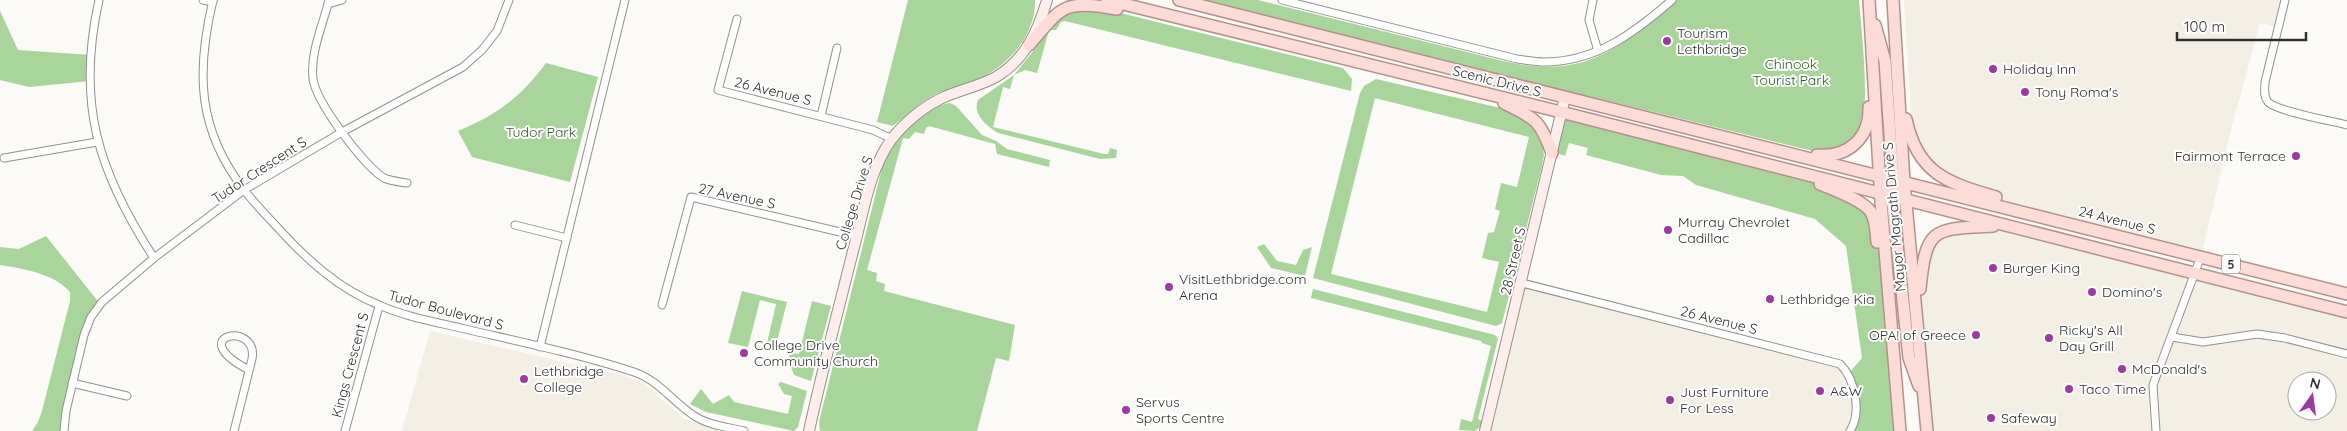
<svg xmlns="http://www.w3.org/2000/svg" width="2347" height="431" font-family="Quicksand,sans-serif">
<rect width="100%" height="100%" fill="#fbfaf6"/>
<g fill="#f3efe4" fill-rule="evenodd">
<path d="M1904,0h381l-7,27 -18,-4 -29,107 -30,126 -87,-21 -67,-23 -71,-20 -58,-37 -7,-42z"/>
<path d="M2003,225l344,87v119h-420l-10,-116 8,-64 22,-22zM2297,381h30v30h-30z"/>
<path d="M1522,283l312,79 13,9 8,34 -5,26h-365z"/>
<path d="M430,331l190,44 24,8 40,36 37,12h-319z"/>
</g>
<g fill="#a7d59a" fill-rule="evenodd">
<path d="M908,0h127c1,36 -29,69 -62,81 -12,5 -25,7 -37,13 -16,8 -29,21 -43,32l-16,-4z"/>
<path d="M1198,0h60l245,61c82,19 114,-11 173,-61h183c2,27 13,116 -1,135 -9,13 -23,15 -37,18z"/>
<path d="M1096,7l247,61 9,11 -1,12 -286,-70 -4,1 -5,8h-7l-12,43 -12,-3 -11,5 -4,14 -7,-2 -10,40 111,27h4l2,-6 7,2 -1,8 -16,1 -102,-26c-11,-7 -26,-19 -20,-33l36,-25 52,-65z"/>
<path d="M0,11l18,39 73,5 -1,26 -61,6 -29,-7z"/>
<path d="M546,63l52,14 -28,105 -98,-25 -14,-26c39,-16 63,-34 88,-68z"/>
<path d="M1376,79l133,31 22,10 10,17 3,18 -2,11 -40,157 -6,3 -183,-48 47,-185 4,-7zM1375,98l154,39 -12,50 -16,-4 -6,26 5,2 -6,21 -6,1 -6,25 17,4 -12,50 -156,-38z"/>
<path d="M950,103l6,3 26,29 14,6 11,8 43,11 -1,7 -52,-13 -2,-10 -66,-18 -3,2 -2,6 -9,-2 -6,7 -6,-1 -36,132 10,3 -1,8 9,3 -1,7 131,34 -6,36 -13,-3 -19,73h-157l-1,-9 65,-262c15,-23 36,-53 66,-57z"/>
<path d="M1561,112l258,72 46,22c26,72 28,149 35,225h-50l5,-14 -5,-45 12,-14 -16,-112 -31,-27 -119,-34 -13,-9 -22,-1 -75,-20 2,-7 -19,-5 -4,13 -13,-5z"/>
<path d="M46,236l54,68 -9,13 -27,114h-32l6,-9 4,-11 28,-110v-9c-17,-19 -46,-23 -70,-27v-18l19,2z"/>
<path d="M1264,244l13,17 19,4 7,-15 9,-3 -7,29 -34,-8 -14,-21z"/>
<path d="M1313,289l182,46 3,4 -20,80 4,2 -2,6 -5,4 -16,-1 2,-11 11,3 19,-76 -9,-3 -1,-2 -170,-43z"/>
<path d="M742,291l45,11 -11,43 -9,-2 9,-39 -16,-4 -12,47 -20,-4z"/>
<path d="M812,301l19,5 -20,75 -17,-6 -6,-16 2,-6 9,1z"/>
<path d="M781,382l26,9 -9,36 -4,4 -88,-19 -16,-8 11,-15 12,15 16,-9 5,7 54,12 4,-18 -8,-2 -6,-10z"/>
</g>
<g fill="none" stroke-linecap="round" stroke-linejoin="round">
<g stroke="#92918d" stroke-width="9">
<g id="street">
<path d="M99,0c-23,103 -1,172 55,258"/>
<path d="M203,0l10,2"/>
<path d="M213,0c-17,72 -16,130 32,191 10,13 22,25 33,37 29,32 61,61 101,77 27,12 57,17 86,24 56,13 114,25 169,43 24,8 38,29 59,43 14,10 34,12 51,16"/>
<path d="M329,0c-6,25 -19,52 -16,79 3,23 51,87 71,99 7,3 16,4 23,5"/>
<path d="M1282,0l235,59c9,1 18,3 27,3 52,0 90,-29 128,-62"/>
<path d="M1593,0l-4,20 9,31"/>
<path d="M2285,0l-20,82c0,7 -2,14 3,20 8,9 64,19 79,23"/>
<path d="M328,4l14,-4"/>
<path d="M737,19l-19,71 155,40 19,9"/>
<path d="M821,116l16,-68"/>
<path d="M4,158l93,-16"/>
<path d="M515,225l52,13"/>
<path d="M1522,283l318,81c15,15 22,48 10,67"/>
<path d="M662,305l29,-108 166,39"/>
<path d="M2172,337l31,5 54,-8 28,4 62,16"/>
<path d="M540,347l85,-347"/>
<path d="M72,383l55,13"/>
<path d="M64,431l2,-20 18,-76 7,-18 11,-15 52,-44 90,-68 98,-58 121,-65 19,-17 15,-19 12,-31"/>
<path d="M234,431l18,-72c7,-39 -70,-24 -3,11"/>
<path d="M345,431l34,-125"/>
<path d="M2156,431l-3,-46 48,-129"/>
</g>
</g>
<g stroke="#92918d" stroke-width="12">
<g id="secondary">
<path d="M809,431c13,-60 29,-120 44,-180 10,-36 16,-81 38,-111 12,-16 31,-32 49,-41 18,-9 38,-12 56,-22 29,-17 42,-46 51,-77"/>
<path d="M1485,431l80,-334"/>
</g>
</g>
<g stroke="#b4918b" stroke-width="14">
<g id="primary">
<path d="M1107,0l454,112 786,200"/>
<path d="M1179,0l1168,294"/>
<path d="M1869,0l12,202 19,229"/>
<path d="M1893,0l11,182 23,249"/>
<path d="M1875,25l10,36 8,118 6,14 8,7"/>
<path d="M1029,45c34,-40 34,-45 88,-36"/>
<path d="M1504,103c31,16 35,15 48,50"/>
<path d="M1906,119c11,54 41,64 90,78"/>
<path d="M1817,155c31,3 53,-17 52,-48"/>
<path d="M1879,175l8,7 6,24 16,152 10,28"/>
<path d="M1820,184c13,5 47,18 52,30 4,8 4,19 5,28"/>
<path d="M1920,289c6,-63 14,-60 73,-63"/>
</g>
</g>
<use href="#street" stroke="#fff" stroke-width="7"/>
<use href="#secondary" stroke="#feeeeb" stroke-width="10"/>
<use href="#primary" stroke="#fddcd7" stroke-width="11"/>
</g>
<g fill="#9c3aa1" stroke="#fff" stroke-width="2">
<circle cx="1667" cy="41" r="5"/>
<circle cx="1993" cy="69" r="5"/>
<circle cx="2025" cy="92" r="5"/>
<circle cx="2296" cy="156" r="5"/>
<circle cx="1668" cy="230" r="5"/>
<circle cx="1993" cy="268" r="5"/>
<circle cx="1169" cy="287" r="5"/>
<circle cx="2092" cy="292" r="5"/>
<circle cx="1770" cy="299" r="5"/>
<circle cx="1976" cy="335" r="5"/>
<circle cx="2049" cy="338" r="5"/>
<circle cx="744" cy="353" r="5"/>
<circle cx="2122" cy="369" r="5"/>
<circle cx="524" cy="379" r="5"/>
<circle cx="2069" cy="389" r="5"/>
<circle cx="1820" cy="391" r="5"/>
<circle cx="1670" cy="400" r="5"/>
<circle cx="1126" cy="410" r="5"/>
<circle cx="1991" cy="418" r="5"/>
</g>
<g text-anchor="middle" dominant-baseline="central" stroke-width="4" stroke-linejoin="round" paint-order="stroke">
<rect fill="#fff" stroke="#6f6e6d" stroke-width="1" x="2222" y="254.5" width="18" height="19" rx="4"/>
<g font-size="12" font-weight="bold" fill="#31302f">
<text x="2231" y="264">5</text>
</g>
<g font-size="14" fill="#31302f" stroke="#fff" text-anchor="start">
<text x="1677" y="33">Tourism<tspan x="1677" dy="16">Lethbridge</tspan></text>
<text x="2003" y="69">Holiday Inn</text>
<text x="2035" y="92">Tony Roma's</text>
<text x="2286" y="156" text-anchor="end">Fairmont Terrace</text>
<text x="1678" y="222">Murray Chevrolet<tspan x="1678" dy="16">Cadillac</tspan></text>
<text x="2003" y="268">Burger King</text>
<text x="1179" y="279">VisitLethbridge.com<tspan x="1179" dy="16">Arena</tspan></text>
<text x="2102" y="292">Domino's</text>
<text x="1780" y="299">Lethbridge Kia</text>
<text x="2059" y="330">Ricky's All<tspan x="2059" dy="16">Day Grill</tspan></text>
<text x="1966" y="335" text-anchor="end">OPA! of Greece</text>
<text x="754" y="345">College Drive<tspan x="754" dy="16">Community Church</tspan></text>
<text x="2132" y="369">McDonald's</text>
<text x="534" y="371">Lethbridge<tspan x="534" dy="16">College</tspan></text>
<text x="2079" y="389">Taco Time</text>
<text x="1830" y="391">A&amp;W</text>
<text x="1680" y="392">Just Furniture<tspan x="1680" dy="16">For Less</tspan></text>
<text x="1136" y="402">Servus<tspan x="1136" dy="16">Sports Centre</tspan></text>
<text x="2001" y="418">Safeway</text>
</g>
<g font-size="14" fill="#2c5e1c" stroke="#fff">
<text x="1791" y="64">Chinook<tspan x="1791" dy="16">Tourist Park</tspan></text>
<text x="541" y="132">Tudor Park</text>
</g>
<g font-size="14" fill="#31302f" stroke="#fff">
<text transform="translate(1497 81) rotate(14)">Scenic Drive S</text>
<text transform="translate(773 91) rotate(14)">26 Avenue S</text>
<text transform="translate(259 170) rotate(-33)">Tudor Crescent S</text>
<text transform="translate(737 196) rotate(12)">27 Avenue S</text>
<text transform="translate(854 203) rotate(-73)">College Drive S</text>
<text transform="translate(1894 217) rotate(-95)">Mayor Magrath Drive S</text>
<text transform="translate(2117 220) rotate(14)">24 Avenue S</text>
<text transform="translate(1513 261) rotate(-77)">28 Street S</text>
<text transform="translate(446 310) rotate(15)">Tudor Boulevard S</text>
<text transform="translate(1719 320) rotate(14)">26 Avenue S</text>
<text transform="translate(350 365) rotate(-75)">Kings Crescent S</text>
</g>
</g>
<g transform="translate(2312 396) rotate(14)"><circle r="24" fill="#ffffff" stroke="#adacac"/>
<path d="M0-4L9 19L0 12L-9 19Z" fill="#9c3aa1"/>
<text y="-8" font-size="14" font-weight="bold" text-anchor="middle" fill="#31302f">N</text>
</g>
<path d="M2177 32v8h129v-8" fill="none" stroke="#31302f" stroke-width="2.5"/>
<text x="2184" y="32" font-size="15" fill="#31302f" stroke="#ffffff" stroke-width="4" paint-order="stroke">100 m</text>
</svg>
